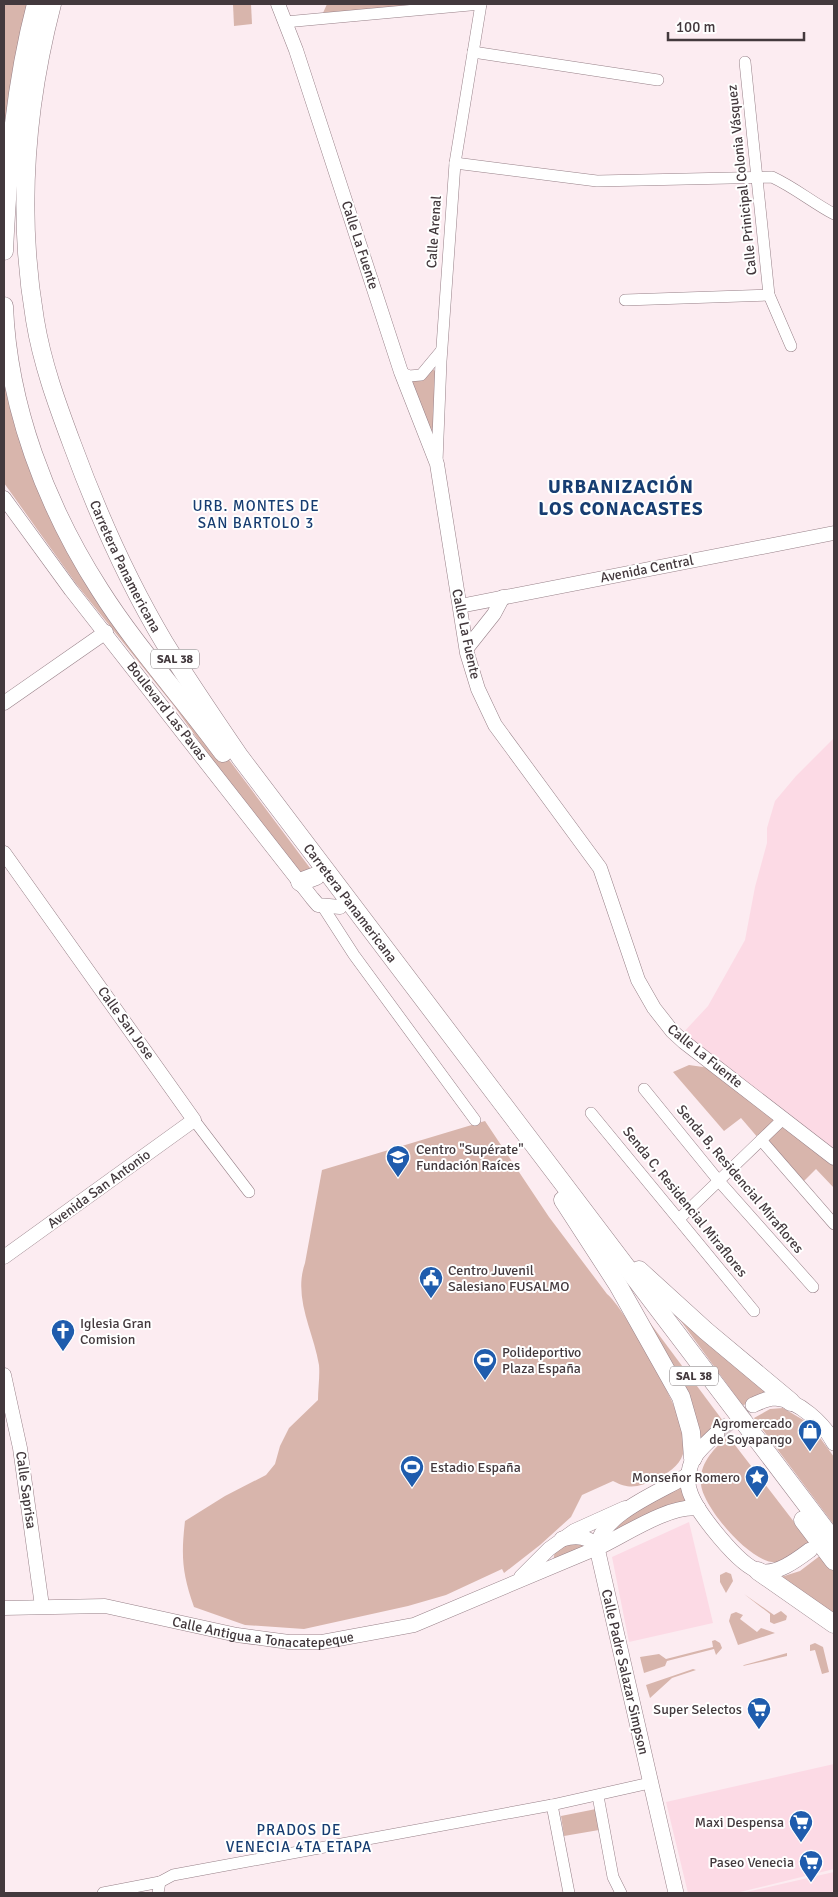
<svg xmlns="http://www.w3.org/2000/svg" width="838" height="1897" font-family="Signika,sans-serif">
<rect width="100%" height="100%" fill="#fcecf1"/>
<g fill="#fcdae5">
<path d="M834,738v415l-153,-118 27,-29 37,-66 10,-53 12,-44v-15l8,-27 21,-25z"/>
<path d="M689,1522l24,101 -84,19 -17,-85z"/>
<path d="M834,1764v105l-98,24h-48l-22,-91z"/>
<path d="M834,1872v21h-92z"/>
</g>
<g fill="#d8b5ac">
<path d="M4,4h34l-34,252z"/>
<path d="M233,4h18l1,20 -18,2z"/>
<path d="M327,4h97l-101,9z"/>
<path d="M4,292l3,54 59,183 146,208 104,139 -9,5 -94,-120 -39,-55 -97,-121 -73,-102z"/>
<path d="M433,369l3,3 -3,55 -2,7 -22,-54 12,1z"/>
<path d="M689,1065l21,3 67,54 -18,17 -18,-21 -17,13 -51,-59z"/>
<path d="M485,1121l64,96 58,77c18,15 61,95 70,119 4,11 9,28 6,41 -4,13 -16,19 -27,25 -17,8 -26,11 -43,2l-31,14 -11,22 -31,28 -36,28 -2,-4 -56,26 -38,11 -104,23 -59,-4 -51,-18c-12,-34 -13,-51 -9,-86l40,-25 41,-21 9,-11 5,-18 9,-18 29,-28c0,-11 2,-24 1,-35 -6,-35 -26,-67 -14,-102l17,-93z"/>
<path d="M782,1126l52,39v23l-18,-19 -16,16 -37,-42z"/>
<path d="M664,1298l108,95 -19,4 -10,9z"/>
<path d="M633,1300l90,121 -25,24z"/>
<path d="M783,1408l27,16 24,33v68l-80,-107 16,-9z"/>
<path d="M728,1436l83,108c-10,5 -23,16 -33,18 -25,5 -76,-56 -77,-78 -2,-21 13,-35 27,-48z"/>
<path d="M685,1483l7,18 -79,33 -3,-4 5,-6z"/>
<path d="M561,1544h29l-37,17 2,-10z"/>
<path d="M821,1555l13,17v46l-53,-41 19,-6z"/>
<path d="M726,1572l5,2 2,7 -7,12 -6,-11v-7z"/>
<path d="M744,1594l30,21 7,-4 6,5 -1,4 -12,4 -4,-2v-8z"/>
<path d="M736,1612l7,3 -3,4 17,13 4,-4 14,5 -37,12 -9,-24 2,-7z"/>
<path d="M715,1640l5,3 2,5 -6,7 -2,-6 -47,12 -2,5 -21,7 -4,-16 19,-3 7,5 47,-12 -1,-6z"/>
<path d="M815,1643l8,4 6,25 -7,2 -7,-24 -5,1v-6z"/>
<path d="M787,1653v3l-44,10 1,-1z"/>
<path d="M693,1669l3,1 -24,8 -22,20 -4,-13z"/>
<path d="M596,1809l3,21 -35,6 -3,-20z"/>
</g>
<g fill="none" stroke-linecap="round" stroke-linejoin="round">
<path stroke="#d7c8cd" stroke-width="15" stroke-dasharray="15 8" stroke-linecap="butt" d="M717,1433l36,-28"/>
<g stroke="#978088" stroke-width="12">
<g id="minor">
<path d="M285,22l196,-18"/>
<path d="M473,52l185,28"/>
<path d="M745,62l24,233 22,51"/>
<path d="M455,163l142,18 175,-4c22,10 41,26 62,37"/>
<path d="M625,300l144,-5"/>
<path d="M401,372l8,4 12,-1 20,-24"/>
<path d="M437,462l4,-101 14,-198 26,-159"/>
<path d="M323,907l31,48 121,165"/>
<path d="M644,1089l74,91 95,107"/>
<path d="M591,1113l163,198"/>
<path d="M194,1120l55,72"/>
<path d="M761,1140l73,84"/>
<path d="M680,1218l104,-100"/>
<path d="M598,1796l15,81 8,16"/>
<path d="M552,1805l17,88"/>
<path d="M103,1893l57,-11"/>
<path d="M158,1893l2,-11 13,-7 379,-70 98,-22"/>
</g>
</g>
<g stroke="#978088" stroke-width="15">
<g id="tertiary">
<path d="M278,4l18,46 105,322 36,92 30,189 11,36 17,36 105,143 38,112 16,28 18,23 12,11 150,116"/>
<path d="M4,498l67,92 241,308 6,7 22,2"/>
<path d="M460,606l374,-73"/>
<path d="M467,648l27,-34 9,-17"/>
<path d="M4,703l102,-71"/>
<path d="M4,853l190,267 -190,137"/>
<path d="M4,1375l16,73 22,158"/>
<path d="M521,1577l28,-28 25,-18 51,-23"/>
<path id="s1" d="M4,1608l101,-2 132,29 52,7h33l92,-17 183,-77"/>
</g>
</g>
<g stroke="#978088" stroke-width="16">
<g id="secondary">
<path d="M753,1405c7,-3 14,-7 22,-7 24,2 49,26 59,45"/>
<path d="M717,1433c-11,11 -26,22 -28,39 -2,7 -1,16 2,23 7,18 48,71 68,76 17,5 39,-12 51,-21"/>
<path d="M562,1539c14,-4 28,-3 35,9"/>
<path d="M597,1548c28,-13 71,-43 101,-40"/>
<path d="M676,1893l-79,-345c3,-34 65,-57 91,-73"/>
</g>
</g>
<g stroke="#978088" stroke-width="19">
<g id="trunk">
<path id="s2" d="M52,4c-27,104 -35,210 -17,316 7,43 22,84 37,124 25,68 55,136 92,198 24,39 50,77 76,115l594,784"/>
<path d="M4,251c4,-83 11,-167 32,-247"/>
<path d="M4,306c4,100 42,200 96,284 36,57 83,108 123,163"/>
<path d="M300,882l16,-6"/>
<path d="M563,1200l55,85 63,112 10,35 2,26"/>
<path d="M639,1270l67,61 85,71"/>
<path d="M803,1520l31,41"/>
<path d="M758,1571l76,53"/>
</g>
</g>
<use href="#minor" stroke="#fff" stroke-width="11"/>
<use href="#tertiary" stroke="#fff" stroke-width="14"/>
<use href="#secondary" stroke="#fff" stroke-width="15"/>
<use href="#trunk" stroke="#fff" stroke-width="18"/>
</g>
<defs>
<g id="university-pin" transform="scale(1.25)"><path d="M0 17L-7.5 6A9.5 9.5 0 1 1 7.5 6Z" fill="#1f5cad" stroke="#fff"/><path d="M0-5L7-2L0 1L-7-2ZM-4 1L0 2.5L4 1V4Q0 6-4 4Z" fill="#fff"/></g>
<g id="civic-pin" transform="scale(1.25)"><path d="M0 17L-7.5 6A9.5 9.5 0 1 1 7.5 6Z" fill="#1f5cad" stroke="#fff"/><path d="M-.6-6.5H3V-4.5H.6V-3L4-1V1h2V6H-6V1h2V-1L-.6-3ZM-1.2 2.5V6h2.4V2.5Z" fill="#fff"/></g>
<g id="church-pin" transform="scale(1.25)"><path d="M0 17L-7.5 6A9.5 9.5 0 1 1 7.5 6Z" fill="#1f5cad" stroke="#fff"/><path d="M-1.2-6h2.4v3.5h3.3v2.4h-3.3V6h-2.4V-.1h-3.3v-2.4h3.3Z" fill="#fff"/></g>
<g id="stadium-pin" transform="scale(1.25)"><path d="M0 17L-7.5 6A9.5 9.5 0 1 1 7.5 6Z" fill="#1f5cad" stroke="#fff"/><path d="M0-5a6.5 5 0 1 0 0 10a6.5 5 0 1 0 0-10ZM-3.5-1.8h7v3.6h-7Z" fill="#fff"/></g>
<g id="shop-pin" transform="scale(1.25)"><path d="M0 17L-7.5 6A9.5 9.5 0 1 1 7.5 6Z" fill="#1f5cad" stroke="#fff"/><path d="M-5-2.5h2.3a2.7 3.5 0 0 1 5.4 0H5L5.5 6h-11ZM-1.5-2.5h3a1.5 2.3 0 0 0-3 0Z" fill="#fff"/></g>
<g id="sight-pin" transform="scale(1.25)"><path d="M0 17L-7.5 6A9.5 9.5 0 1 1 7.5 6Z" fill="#1f5cad" stroke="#fff"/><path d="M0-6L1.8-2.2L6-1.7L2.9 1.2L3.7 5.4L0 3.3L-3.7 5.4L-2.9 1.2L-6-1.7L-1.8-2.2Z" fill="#fff"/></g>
<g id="supermarket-pin" transform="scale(1.25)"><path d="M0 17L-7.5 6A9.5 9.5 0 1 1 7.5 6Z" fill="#1f5cad" stroke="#fff"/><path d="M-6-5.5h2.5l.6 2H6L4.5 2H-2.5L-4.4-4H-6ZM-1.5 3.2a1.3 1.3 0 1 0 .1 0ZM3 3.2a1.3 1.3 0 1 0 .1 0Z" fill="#fff"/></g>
</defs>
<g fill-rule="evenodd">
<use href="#university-pin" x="398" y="1157"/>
<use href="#civic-pin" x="431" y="1278"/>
<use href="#church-pin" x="63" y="1331"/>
<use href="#stadium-pin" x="485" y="1360"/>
<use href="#shop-pin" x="810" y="1431"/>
<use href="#stadium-pin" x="412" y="1467"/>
<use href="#sight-pin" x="757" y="1477"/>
<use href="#supermarket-pin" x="759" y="1709"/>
<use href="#supermarket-pin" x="801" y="1822"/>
<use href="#supermarket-pin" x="811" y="1862"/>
</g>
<g text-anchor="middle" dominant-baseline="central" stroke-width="4" stroke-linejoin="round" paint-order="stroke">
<g fill="#fff" stroke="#7b7477" stroke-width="1">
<rect x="151" y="649.5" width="48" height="19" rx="4"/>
<rect x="670" y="1366.5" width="48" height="19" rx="4"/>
</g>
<g font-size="12" font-weight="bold" fill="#43393d">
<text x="175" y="659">SAL 38</text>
<text x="694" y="1376">SAL 38</text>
</g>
<g font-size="14" fill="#43393d" stroke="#fff">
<text transform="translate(742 180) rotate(-96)">Calle Prinicipal Colonia Vásquez</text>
<text transform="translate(434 232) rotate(-86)">Calle Arenal</text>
<text transform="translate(360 245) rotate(72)">Calle La Fuente</text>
<text stroke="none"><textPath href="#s2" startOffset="582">Carretera Panamericana</textPath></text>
<text transform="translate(647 569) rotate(-11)">Avenida Central</text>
<text transform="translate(466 634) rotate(78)">Calle La Fuente</text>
<text transform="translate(167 711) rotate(52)">Boulevard Las Pavas</text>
<text stroke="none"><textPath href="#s2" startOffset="988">Carretera Panamericana</textPath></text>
<text transform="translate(126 1023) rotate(54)">Calle San Jose</text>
<text transform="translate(705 1056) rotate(39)">Calle La Fuente</text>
<text transform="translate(740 1179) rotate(50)">Senda B, Residencial Miraflores</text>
<text transform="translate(99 1189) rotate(-36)">Avenida San Antonio</text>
<text transform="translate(685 1202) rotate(51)">Senda C, Residencial Miraflores</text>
<text transform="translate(26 1490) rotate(82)">Calle Saprisa</text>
<text stroke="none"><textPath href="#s1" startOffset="262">Calle Antigua a Tonacatepeque</textPath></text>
<text transform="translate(625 1672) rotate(77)">Calle Padre Salazar Simpson</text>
</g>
<g font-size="14" fill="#43393d" stroke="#fff" text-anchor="start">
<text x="416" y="1149">Centro "Supérate"<tspan x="416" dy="16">Fundación Raíces</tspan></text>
<text x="448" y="1270">Centro Juvenil<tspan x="448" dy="16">Salesiano FUSALMO</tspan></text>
<text x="80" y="1323">Iglesia Gran<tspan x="80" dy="16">Comision</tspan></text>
<text x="502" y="1352">Polideportivo<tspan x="502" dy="16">Plaza España</tspan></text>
<text x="792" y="1423" text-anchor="end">Agromercado<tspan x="792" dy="16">de Soyapango</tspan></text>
<text x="430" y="1467">Estadio España</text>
<text x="740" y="1477" text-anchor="end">Monseñor Romero</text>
<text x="742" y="1709" text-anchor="end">Super Selectos</text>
<text x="784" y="1822" text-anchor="end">Maxi Despensa</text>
<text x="794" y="1862" text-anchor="end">Paseo Venecia</text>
</g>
<g font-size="15" letter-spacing="1" fill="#173d71" stroke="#fff">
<text x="256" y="506">URB. MONTES DE<tspan x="256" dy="17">SAN BARTOLO 3</tspan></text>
<text x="299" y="1830">PRADOS DE<tspan x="299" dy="17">VENECIA 4TA ETAPA</tspan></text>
</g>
<g font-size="19" font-weight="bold" letter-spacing="1" fill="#173d71" stroke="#fff">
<text x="621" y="487">URBANIZACIÓN<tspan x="621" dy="22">LOS CONACASTES</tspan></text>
</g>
</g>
<rect width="838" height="1897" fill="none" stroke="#43393d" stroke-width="10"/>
<path d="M668 32v8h136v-8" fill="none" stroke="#43393d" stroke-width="2.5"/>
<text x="676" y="32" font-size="15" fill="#43393d" stroke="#ffffff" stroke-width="4" paint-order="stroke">100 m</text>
</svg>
